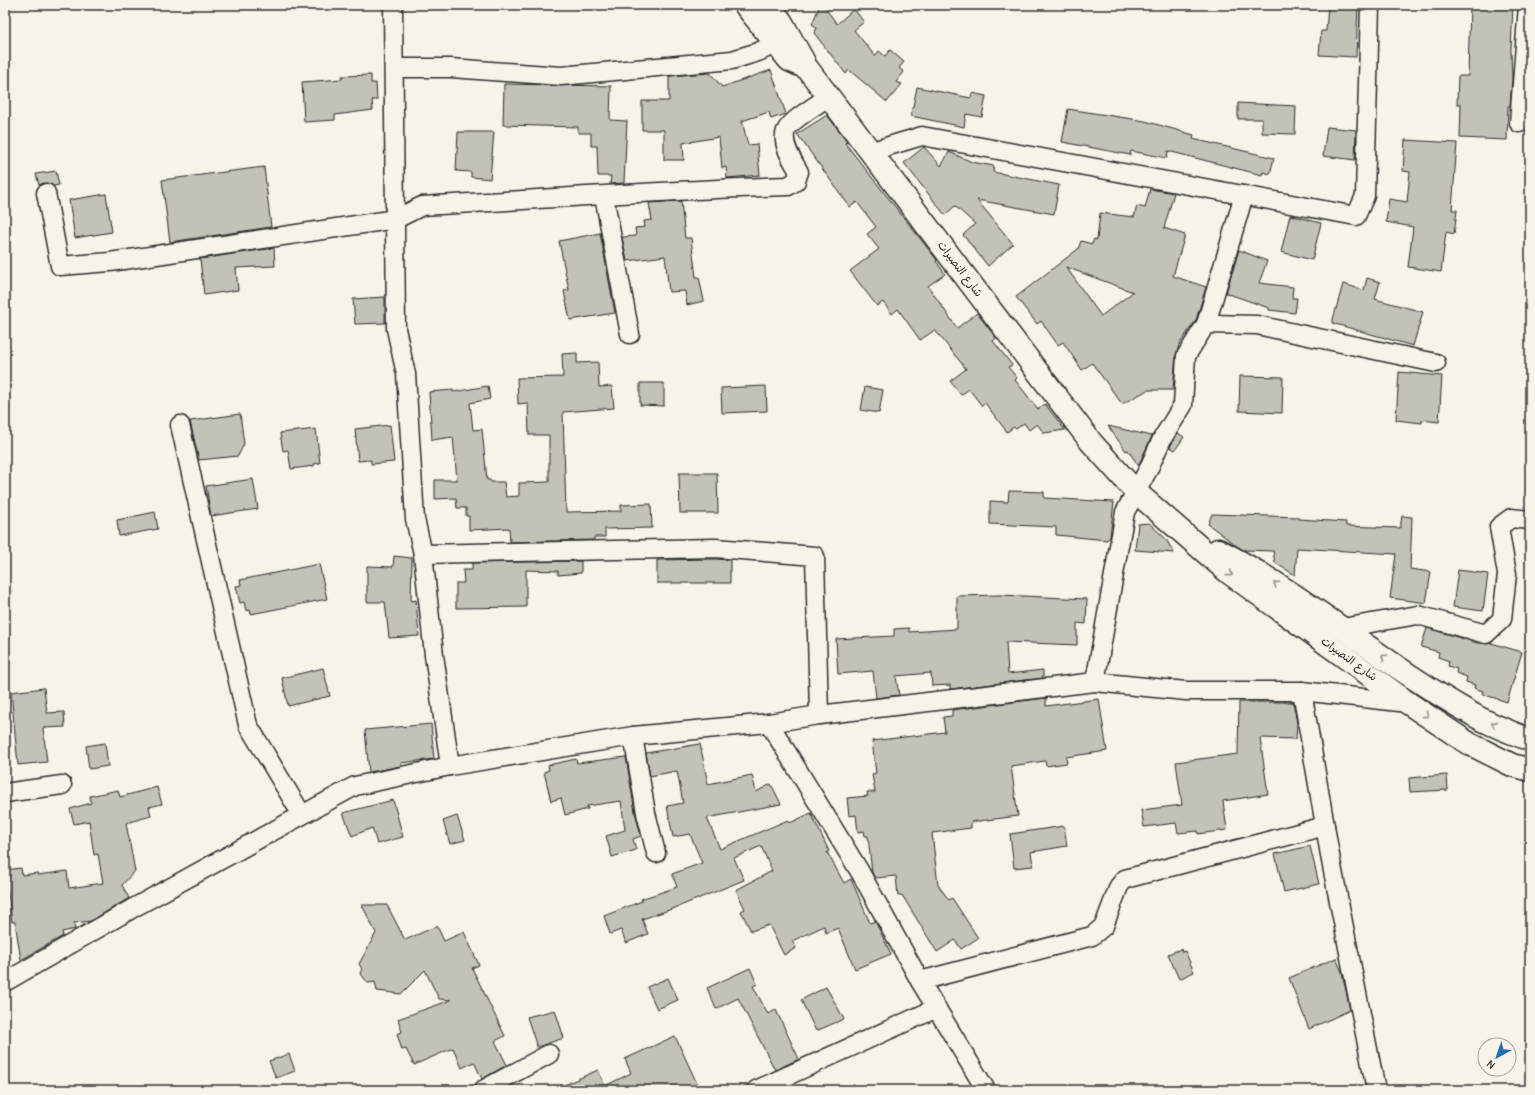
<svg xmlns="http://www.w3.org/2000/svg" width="1535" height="1095" font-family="'Comic Neue','Playpen Sans Arabic',sans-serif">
<rect width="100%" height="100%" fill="#f7f3e8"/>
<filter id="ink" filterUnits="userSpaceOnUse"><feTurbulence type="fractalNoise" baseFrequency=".025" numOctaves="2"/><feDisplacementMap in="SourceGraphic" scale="8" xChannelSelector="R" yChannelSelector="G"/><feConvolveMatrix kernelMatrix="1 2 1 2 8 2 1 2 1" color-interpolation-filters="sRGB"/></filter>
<g filter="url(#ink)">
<g fill="#c4c1b9" stroke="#2b2b2b" fill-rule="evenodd">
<path d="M820,5h3l14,19 17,-15 10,13 -10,8 21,26 4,-5 6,5 5,-6 14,12 -5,6 5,4 -8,10 6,2 -15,18 -38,-32 -3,4 -32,-41 3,-5 -5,-4z"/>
<path d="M1328,5h30l-2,52 -37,-2 2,-24h5z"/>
<path d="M1470,5h43l-2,45 1,29 -2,27h-2l-1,34 -47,-2 1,-34h-4l1,-28h10z"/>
<path d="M771,70l15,44 -15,5 -2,-7 -27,9 6,24 9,-1 3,31 -33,3 -1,-11 -4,1 -3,-31 -36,6 1,17h-20v-30h-22v-29h27v-25l41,-3 12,14z"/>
<path d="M371,75v8h5l1,17h-5l1,10 -38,5v5l-31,2 -2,-40 40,-3v-3z"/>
<path d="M504,84l107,2 -1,34 17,1 -3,62 -14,1 1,-8h-13l-1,-30h-6v-13h-13v-6l-75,-2z"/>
<path d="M917,87l54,11 1,-5 14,3 -4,21 -16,-3 -2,13 -53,-11z"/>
<path d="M1238,103l58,3 -1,28 -33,-1v-14h-24z"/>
<path d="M1068,109l77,12 49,14 -1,4 81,19 -4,16 -7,-2 -1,3 -94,-24 -1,7 -36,-7 -1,4 -68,-13z"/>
<path d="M827,115l20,26 -2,2 92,117 -1,1 9,13 -17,12 29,42 20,-15 19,25 -3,3 19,24 -4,2 9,11 -2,2 23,29 7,-5 20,26 -21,3 -7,-9 -8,6 -5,-7 -8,6 -2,-2 -7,5 -22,-29 -3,3 -13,-17 -8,6 -11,-14 16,-12 -31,-39 -15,10 -22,-31 -6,5 -9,-12 -6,4 -27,-35 29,-22 -12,-15 9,-7 -19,-25 -7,5 -53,-73z"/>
<path d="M1327,127l29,3 -1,30 -32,-4z"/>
<path d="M458,132h36l-4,47 -19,-2v-5l-15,-1z"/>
<path d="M1405,140l52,3 -5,67h5l-3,24 -8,-2 -5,40 -33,-5 5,-40 -27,-5 3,-23 18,3 3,-30 -7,-1z"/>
<path d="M924,147l17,19 8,-14 23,10 22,4 -1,6 66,13 -5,29 -77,-14 36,44 -25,22 -25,-31 12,-11 -20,-18 -10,9 -41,-52z"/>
<path d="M264,167l7,60 -101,15 -8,-62z"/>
<path d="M56,171l3,14 -5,1 -10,-3 -5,2 -3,-11z"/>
<path d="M1150,189l24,4 -10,35 21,7 -12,41 33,11 -10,33 -17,25 -3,10 -3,35h-25l-26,14 -30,-41 -10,7 -19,-28 -5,3 -17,-24 -4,3 -21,-27 62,-48 3,-8 11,3 2,-5 3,1 3,-27 34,4 3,-11 8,2zM1066,267l67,25 -32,24z"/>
<path d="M106,194l6,38 -37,6 -6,-38z"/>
<path d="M681,201l4,37h6l5,39h3l5,24 -17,4 -2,-14 -16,1 -4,-36 -38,5 -5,-24 14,-1 -1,-8 10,-1 -1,-6 8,-1 -3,-17z"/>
<path d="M1290,215l31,8 -9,37 -31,-8z"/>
<path d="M600,233l15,80 -45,7 -6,-29 5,-1 -10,-49z"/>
<path d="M274,248l1,18 -39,2 2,22 -34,5 -4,-36z"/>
<path d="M1239,250l28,11 -8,22 34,4 -1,11h5l-2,15 -26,-3v-2l-43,-15z"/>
<path d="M1367,278l13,4 -5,17 48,13 -10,34 -81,-23 11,-39 21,6z"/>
<path d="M385,297v26l-30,1 -2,-25z"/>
<path d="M577,353v10l21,-1 1,25 13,-1 2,22 -51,4 3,100 55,-1v-6l30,-1 1,24 -47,1v8h-11v3l-84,2 -1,-14 -40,2v-14h-3v-8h-9l-1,-10 -21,1v-19h22l-4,-43 -21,3 -3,-48 24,-2v2l35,-6 2,13 -20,4 3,27 9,-1 5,51h3l1,2h13l2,15 13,-1v-13l30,-1v-47h-20l-1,-32 -10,1 -1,-26 46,-1 -1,-23z"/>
<path d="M1399,372l43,4 -3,46 -17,-2v3l-26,-3z"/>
<path d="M1240,376l43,1 -1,36 -43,-2z"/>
<path d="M640,383h24v23l-24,-1z"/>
<path d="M766,386l1,25 -45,2 -1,-25z"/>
<path d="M865,387l18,3 -4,23 -18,-3z"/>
<path d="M240,414l4,30 -6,12 -39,4 -9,-39z"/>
<path d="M390,425l4,37 -23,2v-4l-13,1 -3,-32z"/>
<path d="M1108,426l44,10 -13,28 -1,1 -10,-15 -2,1z"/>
<path d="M316,429l4,34 -6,1v2l-23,3 -3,-19 -5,1 -3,-18z"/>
<path d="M1178,433l6,4 -9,13 -5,-3z"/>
<path d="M679,473h38l1,40h-38z"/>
<path d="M253,479l5,30 -47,7 -5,-30z"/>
<path d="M1009,491l35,1v6l70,4 -4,35 -3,3 -51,-5v-8l-66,-3v-23l18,1z"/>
<path d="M155,512l3,17 -39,7 -2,-16z"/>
<path d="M1212,514l86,3v2l48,3v4l54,2 2,-12 10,1 -2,52 21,3 -5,31 -36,-5 6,-44 -99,-6 -2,27 -20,-12 -2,-12 -30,-1 -5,-3 -30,-23z"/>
<path d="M1149,523l17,16 8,14 -39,-3 3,-26z"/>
<path d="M394,556l18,2 -1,43 5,-1 3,36 -30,2 -4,-36h-18v-36l26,1z"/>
<path d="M715,559l15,1v23h-73v-23z"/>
<path d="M581,561v12l-23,2v-4l-32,-1v37l-70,1v-25h8l-1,-13h9v-7z"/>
<path d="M319,564l8,35 -76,15 -1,-4 -4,1 -2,-9 -4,1 -4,-17 5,-1 -1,-5z"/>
<path d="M1458,570l30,4 -5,37 -30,-4z"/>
<path d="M1001,595l86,4 -1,25 -9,-1v22l-71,-3 2,32 35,-4v8l-93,11v-4l-18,1 -1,-13 -35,3 3,19 -23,3 -3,-27 -35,3 -2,-35 58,-3v-7l15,-1v4l48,-3v-33z"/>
<path d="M1427,628l50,15h14l31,9 -15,50 -25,-8 1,-3 -9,-3 1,-3 -9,-3 1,-5 -11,-4 1,-4 -9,-3 1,-5 -11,-4 1,-5 -18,-5z"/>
<path d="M323,668l7,28 -42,10 -6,-28z"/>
<path d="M44,688l3,25 17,-1 1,15 -22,1 4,34 -29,3 -7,-73z"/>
<path d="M1046,698v8l53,-7 8,52 -41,6 1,6 -21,3 -1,-5 -34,5 7,50 -47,6v6l-39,5 6,52 11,15 3,-2 26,40 -17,11 -6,-9 -18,12 -35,-57 -4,1 -2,-20 -21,2 -3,-5 -4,-37h-3l-1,-5 -6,1 -2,-17 -7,1 -2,-18 21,-2 -1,-4h8l-3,-18 4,-1 -4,-32 73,-9 -2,-15 9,-1v-6z"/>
<path d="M1239,702h54l4,21 -1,16 -36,-1 8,56 -45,7 4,29 -29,4v-3l-20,2 -2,-10 -32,4 -3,-17 41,-5 -6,-43 62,-8z"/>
<path d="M431,724l3,35 -33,4v3l-32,6 -4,-42z"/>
<path d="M105,743l3,23 -19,3 -3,-23z"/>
<path d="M700,744l8,40 44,-9 4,17 15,-8 10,20 -74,14 13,31 68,-29 2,3 21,-10 18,38 -2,1 17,31 7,-4 19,44 5,-2 16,33 -36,15 -17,-41 -12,5 -2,-7 -32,15 4,7 -12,7 -15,-30 -18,6 -10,-20 4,-2 -9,-19 36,-19 -11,-25 -27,12 10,22 -69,28 -33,11 6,15 -22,9 -5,-13 -11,4 -6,-18 38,-15 -1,-2 36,-12 -5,-13 30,-11 -12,-29 -17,3 -6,-31 16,-3 -6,-32 -27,5 -4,-23z"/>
<path d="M626,757l9,55 6,24 -8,3 3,11 -24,7 -6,-21 19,-6 -4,-29 -34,5 1,3 -23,6 -4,-17 -10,3 -7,-29 5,-2 -1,-5 28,-6 1,4z"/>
<path d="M1447,775l1,15 -38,2 -1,-14z"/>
<path d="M157,787l5,17 -13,3 2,9 -25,7 9,48 -13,14 7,13 -38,23 -17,2 1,6 -13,3 1,4 -42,24 -6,-38h-3l-7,-52 16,-2 1,7 16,-2v2l29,-4 2,17 34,-5 -5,-29 -4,1 -5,-34 -15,3 -4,-15 21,-6 -1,-7 28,-6 2,7z"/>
<path d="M393,800l10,37 -26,7 -5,-16 -20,8 -9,-23z"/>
<path d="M457,816l8,24 -15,4 -7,-23z"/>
<path d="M1064,826l3,20 -36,6 2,14 -19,2 -4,-34z"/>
<path d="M1310,846l9,38 -35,8 -9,-38z"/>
<path d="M362,905h25l18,35 32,-14 7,15 20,-9 15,33 -7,3 33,68 -10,5 12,24 -25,14 -8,-17 -12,6 -9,-20 -39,17 -8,-16 -4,1 -5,-16 5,-2 -4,-13 53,-19 -12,-1 -14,-29 -24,24 -24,-3 -2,-9 -7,1 -8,-10 2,-4 -3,-5 17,-31z"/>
<path d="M1181,949l1,3 3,-1 9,21 -15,7 -11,-25z"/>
<path d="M1336,958l6,14 8,38 -41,19 -20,-51z"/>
<path d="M750,968l7,16 -4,2 15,28 8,-4 23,49 -24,11 -37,-72 -22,11 -9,-21z"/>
<path d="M668,978l10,22 -21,9 -10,-22z"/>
<path d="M826,987l18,32 -28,12 -15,-31z"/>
<path d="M555,1010l9,28 -27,9 -10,-30z"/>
<path d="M675,1036l25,54h-147l45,-20 7,16 26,-13 -6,-14z"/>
<path d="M289,1054l6,17 -19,7 -7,-17z"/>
</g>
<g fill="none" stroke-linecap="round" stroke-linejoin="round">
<g stroke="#2b2b2b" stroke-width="21">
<g id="minor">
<path d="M393,5l3,324 10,45 9,145 8,35 11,101 16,111"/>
<path d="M395,68h56l110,8 171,-16 26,-8 29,-13"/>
<path d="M1519,123l9,-118"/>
<path d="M872,151l50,-15 434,80 9,-20 5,-191"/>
<path d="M46,193l14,73 50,-4 286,-43 26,-13c122,-7 244,-16 366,-20l8,-5 3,-9c-6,-11 -16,-25 -14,-38 1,-12 34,-30 44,-38"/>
<path d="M604,196l26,138"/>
<path d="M1206,324l38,-129"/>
<path d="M180,425l68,300 54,90"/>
<path d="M423,554l292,-6 100,8 4,159"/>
<path d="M1342,628l76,-13 68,19 16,-15 5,-45 -8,-47 12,-9 19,2"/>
<path d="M1095,682l30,-170 23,-42 14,-31 21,-34 3,-49 20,-32 51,1 179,38"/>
<path d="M1302,691l29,170 45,229"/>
<path d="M769,723l50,-8 276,-33 91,9h116l106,12"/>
<path d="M633,736l13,77 10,40"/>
<path d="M5,793l57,-8"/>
<path d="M920,981l172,-45 12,-10 15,-40 6,-7 200,-53"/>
<path d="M5,982l130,-75 220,-121 95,-20 183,-30 136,-13 91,149 60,109 66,109"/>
<path d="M483,1090l66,-36"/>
<path d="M756,1090l181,-82"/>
</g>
</g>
<g stroke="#2b2b2b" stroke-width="25">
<g id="secondary">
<path d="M745,5l44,55 18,8 284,374 45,50 92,80 180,131 60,40 44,22 18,5"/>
<path d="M769,5l12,16 23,41"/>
<path d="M1218,550c90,46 166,115 254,164 18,11 39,18 58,26"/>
</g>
</g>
<use href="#minor" stroke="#f7f3e8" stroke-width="18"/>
<use href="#secondary" stroke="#f7f3e8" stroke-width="22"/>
</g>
<defs><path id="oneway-chevron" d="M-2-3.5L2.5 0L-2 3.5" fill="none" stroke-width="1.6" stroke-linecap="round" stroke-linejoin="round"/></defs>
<g stroke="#918f8a">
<use href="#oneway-chevron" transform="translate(1230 574) rotate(37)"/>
<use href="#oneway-chevron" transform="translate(1276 584) rotate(-148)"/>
<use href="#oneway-chevron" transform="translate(1384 657) rotate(-145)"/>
<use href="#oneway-chevron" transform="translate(1426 715) rotate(34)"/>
<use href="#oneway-chevron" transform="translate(1494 724) rotate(-156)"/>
</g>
</g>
<g text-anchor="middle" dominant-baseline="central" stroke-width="3" stroke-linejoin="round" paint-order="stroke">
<g font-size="11" fill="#2b2b2b" stroke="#f7f3e8">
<text transform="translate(960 269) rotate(53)">شارع النصيرات</text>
<text transform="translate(1349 659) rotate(36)">شارع النصيرات</text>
</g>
</g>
<rect width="1535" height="1095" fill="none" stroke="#f7f3e8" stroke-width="20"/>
<rect x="10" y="10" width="1515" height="1075" fill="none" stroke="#2b2b2b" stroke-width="1.5" filter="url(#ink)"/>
<g transform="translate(1497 1057) rotate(220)"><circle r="19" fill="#f7f3e8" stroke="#a5a39c"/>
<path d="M0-3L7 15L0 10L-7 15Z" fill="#1f6fb2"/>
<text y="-6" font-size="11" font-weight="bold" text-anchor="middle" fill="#2b2b2b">N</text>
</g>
</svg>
